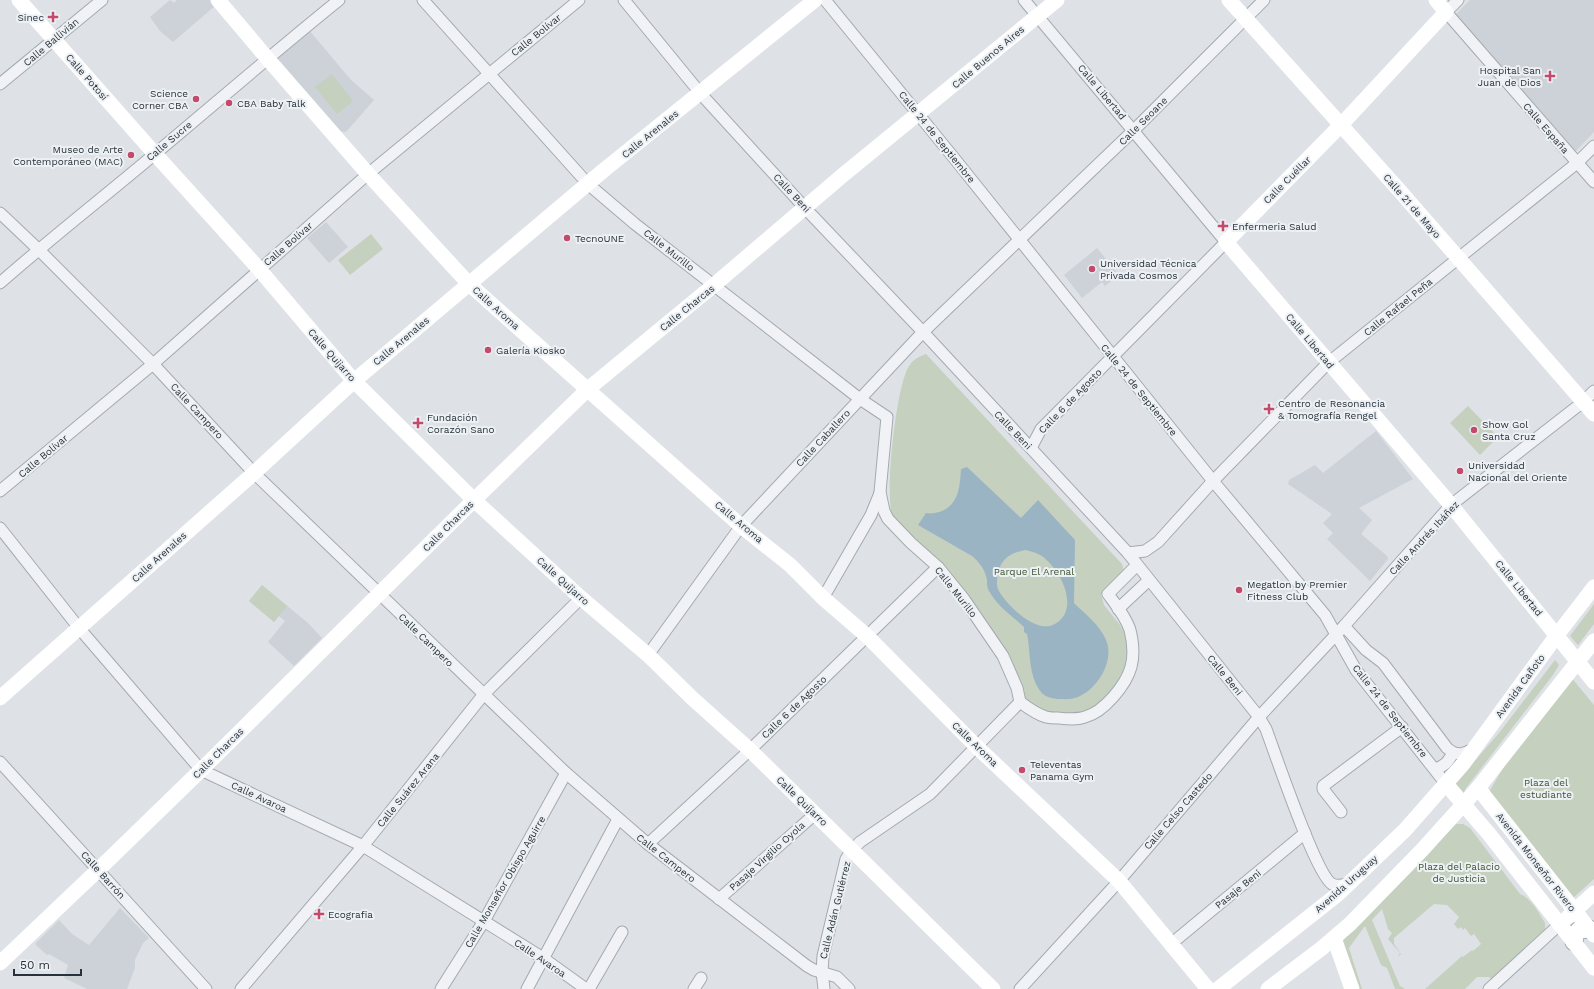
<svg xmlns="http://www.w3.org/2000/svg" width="1594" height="989" font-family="'Work Sans',sans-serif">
<rect width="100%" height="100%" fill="#dee2e6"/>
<g fill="#ccd2d8">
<path d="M170,0l4,3 3,-3h34l5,5 -43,37 -13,-11 -10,-14z"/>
<path d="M1470,0h124v132l-18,19 -6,-1 -112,-129 -2,-7z"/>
<path d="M309,30l42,50 23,20 -28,32 -9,-1 -61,-67 2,-7z"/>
<path d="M326,222l22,25 -19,16 -22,-25z"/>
<path d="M1097,248l22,27 -14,11 -3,-4 -20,16 -18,-23z"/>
<path d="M1376,431l37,48 -54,29 13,12 -11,14 26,22 1,3 -18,22 -43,-42 6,-6 -10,-10 9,-9 -44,-30 1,-4 26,-15 8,8z"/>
<path d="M262,585l46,38 14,15 -28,28 -26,-24 17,-21 -6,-5 -5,6 -25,-21z"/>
<path d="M120,908l29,30 -6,5 -8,17v8l-8,21h-40l-23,-11 4,-13 -19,-11 -2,1 -12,-11 24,-24 13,14 17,11z"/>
</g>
<g fill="#c5d0bf">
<path d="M332,74l21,27 -16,13 -22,-27z"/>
<path d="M371,234l12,15 -33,26 -12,-15z"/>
<path d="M926,354l196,210 2,7 -23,23 3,11 16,20 5,8 3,10 1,19 -13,25 -22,22 -13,5h-33l-19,-9 -7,-12 -5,-20 -10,-18 -115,-140c-7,-22 4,-129 17,-149 5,-7 9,-9 17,-12z"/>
<path d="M1468,406l30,31 -18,18 -30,-32z"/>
<path d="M262,585l25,21 -13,16 -25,-21z"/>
<path d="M1594,604v20l-16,21 -8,-9z"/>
<path d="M1555,660l4,5 -6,10 -87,113 -5,11 -8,-13 46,-53z"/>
<path d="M1570,676l24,29v174l-22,20 -83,-107 21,-36z"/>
<path d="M1456,824h7l7,4 50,66c11,4 19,19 25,29v6l-54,50 -2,-2h-12l-12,12h-40l37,-33 1,1 9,-7 1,1 8,-7 -7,-10 -3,2 -6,-8 -2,2 -2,-3 -3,2 -4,-5 5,-7 -12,-12 -13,-1 -40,34v6l7,10 -3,3 2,-4 -12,-14 4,-6 -4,-4 -6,-20 -10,11 28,66 5,3h-10l-8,-21 -6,-3 -16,-39 -16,22 13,41h-5l-15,-47 10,-13 26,-25z"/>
</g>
<path fill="#9bb4c4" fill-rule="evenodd" d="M967,467l54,51 17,-18 37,40 -1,63c11,11 26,22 32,37 9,20 -8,49 -28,57 -7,3 -13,2 -21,2 -6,-1 -12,-2 -16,-7 -13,-17 -10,-39 -14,-58l-3,-2v-5c-12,-11 -27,-21 -35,-36 -3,-5 -1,-10 -3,-15 -2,-8 -8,-15 -14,-20l-54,-31 8,-12c5,1 9,0 13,-1 20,-6 21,-26 22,-43zM1025,550c6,1 12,3 17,6 19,14 40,55 11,69 -18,8 -48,-21 -55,-36 -2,-5 -1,-10 0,-15 3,-16 13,-21 27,-24z"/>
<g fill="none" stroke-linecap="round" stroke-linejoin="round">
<g stroke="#a4aab0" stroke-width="13">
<g id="street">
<path d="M423,0l165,184 47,40 225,175 27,18 -7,75 4,19 4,8 23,24 27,24 26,32 39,57 14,32 3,14"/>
<path d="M624,0l77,94 104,114 118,124 205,221 131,164 7,12c9,24 50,146 66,155 6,3 11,1 17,-1"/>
<path d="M825,0l129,158 259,323 112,134 31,55 90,114"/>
<path d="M1024,0l202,242 -185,187 -10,19"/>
<path d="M1458,0l-12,12 148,170"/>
<path d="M0,84l102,-84"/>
<path d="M0,213l38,36 115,115 101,109 312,300 82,71 159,122 7,4 23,7 12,12"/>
<path d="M0,283c51,-45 104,-86 156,-130 61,-51 121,-103 183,-153"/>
<path d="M0,491l153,-127 215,-190 211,-174"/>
<path d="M0,528l79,100 122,142 162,76 180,112 43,31"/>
<path d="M1128,553l17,-2 13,-9 55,-61 115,-118 249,-200 17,-17"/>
<path d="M823,598l48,-83 9,-22"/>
<path d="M1118,609l31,-29"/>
<path d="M1344,626l22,24 17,13 64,85c10,9 17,6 28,0"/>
<path d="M648,655l93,-129 119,-127 63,-67 210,-201 131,-131"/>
<path d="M1020,702c8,6 16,12 26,15 4,1 8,1 12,1 10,1 18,2 27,-1 19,-5 41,-32 46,-50 3,-11 2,-25 -1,-37 -4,-13 -14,-25 -22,-36l29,-29"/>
<path d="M0,762l206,227"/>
<path d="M1435,769c10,-3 13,-7 18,-16"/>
<path d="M1341,812l-18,-23v-3l79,-59"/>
<path d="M648,844l102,-94 188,-183"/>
<path d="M719,899l96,-85"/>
<path d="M1171,944l134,-111"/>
<path d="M241,989l122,-143 121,-152 97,-96"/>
<path d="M441,989l43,-68 82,-148"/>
<path d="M527,989l91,-170"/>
<path d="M589,989l33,-57"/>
<path d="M694,989l7,-11"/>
<path d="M824,989l-2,-17 1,-16 23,-97 6,-9 8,-8 70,-48 90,-92"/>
<path d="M1020,989l99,-108 140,-164 85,-91 107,-121 132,-103 11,-11"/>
<path d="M1489,989l71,-65"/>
</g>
</g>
<g stroke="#9ea8b1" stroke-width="19">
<path id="primary" d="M1574,942l1,-7 4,-5 10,-1"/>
</g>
<use href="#street" stroke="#f0f2f5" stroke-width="11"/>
<g stroke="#fff" stroke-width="15">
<path d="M19,0l136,154 104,115 95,112 120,119 107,98 67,57 44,43 58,52 243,239"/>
<path d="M218,0l49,58 101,116 101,110 272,242 49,39 33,33 44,38 110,111 142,134 89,108"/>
<path d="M1229,0l170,190 195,224"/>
<path d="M1436,0l10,12 -105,113 -115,117 225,263 143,177"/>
<path d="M0,698l254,-225 100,-92 250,-211 211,-170"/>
<path d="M1446,784l43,50 105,134"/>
<path d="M1478,788l116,147"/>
<path d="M1568,917l26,-24"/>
<path d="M1334,938l18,51"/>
<path d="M0,963l98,-93 103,-100 273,-270 114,-111 126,-104 129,-110 214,-175"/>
<path d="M1218,989l120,-95 67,-64 58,-66 94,-129 37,-48"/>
<path d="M1268,989l54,-41 28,-24 72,-74 56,-62 116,-147"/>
</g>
<use href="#primary" stroke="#fff" stroke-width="17"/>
</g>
<g fill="#c44a6c" stroke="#edf1f4" stroke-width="1.5">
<path d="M51 11h4v4h4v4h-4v4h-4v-4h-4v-4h4z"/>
<path d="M1548 70h4v4h4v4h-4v4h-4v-4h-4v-4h4z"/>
<circle cx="196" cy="99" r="4"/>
<circle cx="229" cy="103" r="4"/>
<circle cx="131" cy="155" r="4"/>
<path d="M1221 220h4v4h4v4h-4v4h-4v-4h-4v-4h4z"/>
<circle cx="567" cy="238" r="4"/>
<circle cx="1092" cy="269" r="4"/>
<circle cx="488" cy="350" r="4"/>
<path d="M1267 403h4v4h4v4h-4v4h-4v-4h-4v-4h4z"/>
<path d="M416 417h4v4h4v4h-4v4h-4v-4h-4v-4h4z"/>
<circle cx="1474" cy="430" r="4"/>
<circle cx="1460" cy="471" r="4"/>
<circle cx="1239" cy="590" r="4"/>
<circle cx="1022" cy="770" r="4"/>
<path d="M317 908h4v4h4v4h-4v4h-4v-4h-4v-4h4z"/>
</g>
<g text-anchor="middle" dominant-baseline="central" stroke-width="4" stroke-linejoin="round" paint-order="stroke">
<g font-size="10" fill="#28323c" stroke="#edf1f4" text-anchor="start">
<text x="44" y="17" text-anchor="end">Sinec</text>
<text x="1541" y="70" text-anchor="end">Hospital San<tspan x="1541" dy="12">Juan de Dios</tspan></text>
<text x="188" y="93" text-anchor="end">Science<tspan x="188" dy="12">Corner CBA</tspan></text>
<text x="237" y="103">CBA Baby Talk</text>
<text x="123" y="149" text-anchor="end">Museo de Arte<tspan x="123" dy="12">Contemporáneo (MAC)</tspan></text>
<text x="1232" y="226">Enfermeria Salud</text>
<text x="575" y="238">TecnoUNE</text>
<text x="1100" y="263">Universidad Técnica<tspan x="1100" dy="12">Privada Cosmos</tspan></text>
<text x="496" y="350">Galería Kiosko</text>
<text x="1278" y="403">Centro de Resonancia<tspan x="1278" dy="12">&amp; Tomografía Rengel</tspan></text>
<text x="427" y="417">Fundación<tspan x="427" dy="12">Corazón Sano</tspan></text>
<text x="1482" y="424">Show Gol<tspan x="1482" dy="12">Santa Cruz</tspan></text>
<text x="1468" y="465">Universidad<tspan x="1468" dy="12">Nacional del Oriente</tspan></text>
<text x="1247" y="584">Megatlon by Premier<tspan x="1247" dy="12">Fitness Club</tspan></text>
<text x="1030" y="764">Televentas<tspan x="1030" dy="12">Panama Gym</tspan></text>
<text x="328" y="914">Ecografia</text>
</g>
<g font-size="10" fill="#28323c" stroke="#edf1f4">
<text transform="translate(536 35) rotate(-39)">Calle Bolívar</text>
<text transform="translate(51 42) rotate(-40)">Calle Ballivián</text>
<text transform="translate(988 57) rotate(-40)">Calle Buenos Aires</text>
<text transform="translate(87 77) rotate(49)">Calle Potosí</text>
<text transform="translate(1102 92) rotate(50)">Calle Libertad</text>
<text transform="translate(1143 121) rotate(-45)">Calle Seoane</text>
<text transform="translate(1546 128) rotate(49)">Calle España</text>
<text transform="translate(650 134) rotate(-39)">Calle Arenales</text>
<text transform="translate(937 137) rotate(51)">Calle 24 de Septiembre</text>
<text transform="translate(169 141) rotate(-40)">Calle Sucre</text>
<text transform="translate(1287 180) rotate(-45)">Calle Cuéllar</text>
<text transform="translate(792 193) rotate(47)">Calle Beni</text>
<text transform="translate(1412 206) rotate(49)">Calle 21 de Mayo</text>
<text transform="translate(288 244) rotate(-41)">Calle Bolívar</text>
<text transform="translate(669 250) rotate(38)">Calle Murillo</text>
<text transform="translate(1398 307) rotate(-39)">Calle Rafael Peña</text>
<text transform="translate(496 308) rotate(42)">Calle Aroma</text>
<text transform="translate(687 308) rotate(-39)">Calle Charcas</text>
<text transform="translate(401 341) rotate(-40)">Calle Arenales</text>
<text transform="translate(1310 341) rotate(50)">Calle Libertad</text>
<text transform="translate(332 355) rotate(49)">Calle Quijarro</text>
<text transform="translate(1139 390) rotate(51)">Calle 24 de Septiembre</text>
<text transform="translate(1070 401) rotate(-46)">Calle 6 de Agosto</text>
<text transform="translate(197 411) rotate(47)">Calle Campero</text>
<text transform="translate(1013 430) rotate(46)">Calle Beni</text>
<text transform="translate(823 438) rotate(-47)">Calle Caballero</text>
<text transform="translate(43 456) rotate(-40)">Calle Bolívar</text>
<text transform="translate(739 522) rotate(40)">Calle Aroma</text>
<text transform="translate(448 526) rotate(-45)">Calle Charcas</text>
<text transform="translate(1424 538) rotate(-47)">Calle Andrés Ibáñez</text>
<text transform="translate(159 557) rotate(-42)">Calle Arenales</text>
<text transform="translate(563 581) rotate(42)">Calle Quijarro</text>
<text transform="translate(1519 588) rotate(51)">Calle Libertad</text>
<text transform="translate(956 592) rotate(52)">Calle Murillo</text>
<text transform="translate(426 640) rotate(44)">Calle Campero</text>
<text transform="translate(1225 675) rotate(51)">Calle Beni</text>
<text transform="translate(1520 686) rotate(-54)">Avenida Cañoto</text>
<text transform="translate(794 707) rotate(-44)">Calle 6 de Agosto</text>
<text transform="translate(1390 711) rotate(52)">Calle 24 de Septiembre</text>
<text transform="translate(975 744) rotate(44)">Calle Aroma</text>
<text transform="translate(218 753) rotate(-45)">Calle Charcas</text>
<text transform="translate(408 790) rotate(-51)">Calle Suárez Arana</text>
<text transform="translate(259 797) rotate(25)">Calle Avaroa</text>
<text transform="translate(802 801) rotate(44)">Calle Quijarro</text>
<text transform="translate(1178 811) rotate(-49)">Calle Celso Castedo</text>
<text transform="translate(767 856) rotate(-42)">Pasaje Virgilio Oyola</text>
<text transform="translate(666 858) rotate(38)">Calle Campero</text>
<text transform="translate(1536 862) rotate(52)">Avenida Monseñor Rivero</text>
<text transform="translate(103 875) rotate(48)">Calle Barrón</text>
<text transform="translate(505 882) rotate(-60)">Calle Monseñor Obispo Aguirre</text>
<text transform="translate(1346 884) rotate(-42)">Avenida Uruguay</text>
<text transform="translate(1238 889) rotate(-39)">Pasaje Beni</text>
<text transform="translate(835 910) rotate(-76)">Calle Adán Gutiérrez</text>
<text transform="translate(540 958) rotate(34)">Calle Avaroa</text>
</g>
<g font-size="10" fill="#415636" stroke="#edf1f4">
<text x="1034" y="571">Parque El Arenal</text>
<text x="1546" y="782">Plaza del<tspan x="1546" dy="12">estudiante</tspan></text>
<text x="1459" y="866">Plaza del Palacio<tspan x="1459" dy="12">de Justicia</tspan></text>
</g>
</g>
<path d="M14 969v6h67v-6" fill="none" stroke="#28323c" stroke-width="2"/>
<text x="20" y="969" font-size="12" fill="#28323c" stroke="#edf1f4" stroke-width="3" paint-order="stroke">50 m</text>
</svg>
